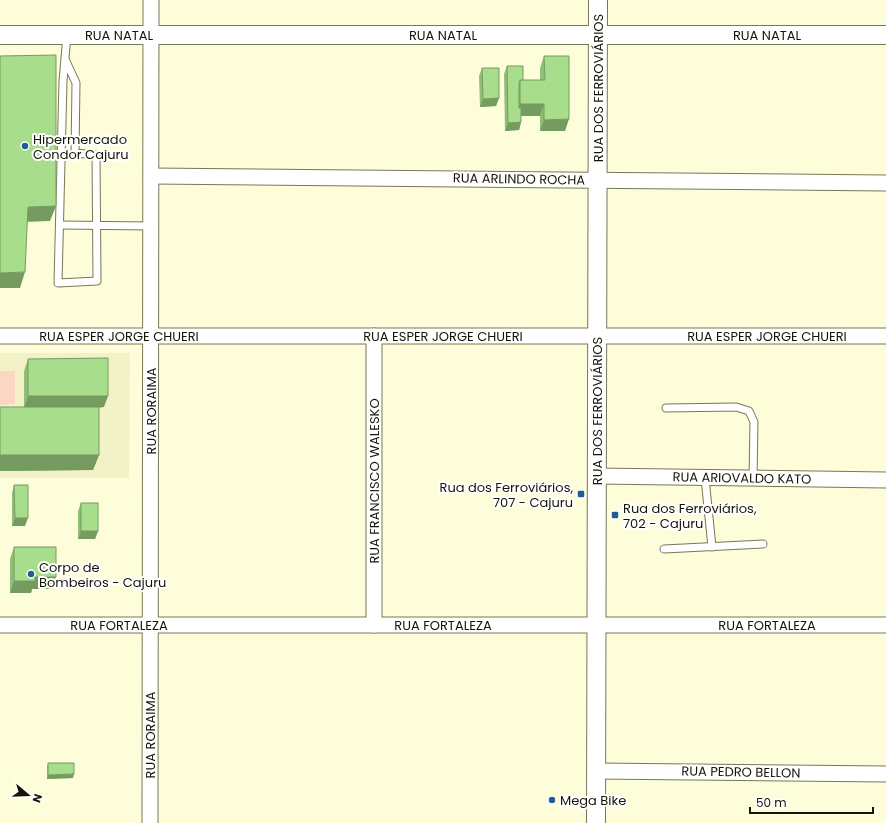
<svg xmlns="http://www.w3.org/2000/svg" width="886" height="823" font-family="Poppins,sans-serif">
<rect width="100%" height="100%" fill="#fdfdd9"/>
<path fill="#f3f2c7" d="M0,353h130l-1,125h-129z"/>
<path fill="#fad6c3" d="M0,371h15v33l-15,1z"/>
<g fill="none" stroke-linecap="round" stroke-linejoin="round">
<g stroke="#787758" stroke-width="9">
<g id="service">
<path d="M65,59l11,24 -1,70 21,2 1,126 -39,2 5,-202 4,-46"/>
<path d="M60,225l91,1"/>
<path d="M666,408l70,-1 13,4 5,11 -1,56"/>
<path d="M705,478l7,69"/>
<path d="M664,549l99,-5"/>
</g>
</g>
<g stroke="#787758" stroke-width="17">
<g id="minor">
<path d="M151,176l735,7"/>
<path d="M0,336h886"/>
<path d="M597,476l289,4"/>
<path d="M0,625h886"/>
<path d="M374,625v-289"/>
<path d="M596,771l290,3"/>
<path d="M150,823l1,-823"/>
</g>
</g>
<g stroke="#787758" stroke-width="20">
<g id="tertiary">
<path d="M0,35h886"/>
<path d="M596,823l2,-823"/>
</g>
</g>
<use href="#service" stroke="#fff" stroke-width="7"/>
<use href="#minor" stroke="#fff" stroke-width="15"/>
<use href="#tertiary" stroke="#fff" stroke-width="18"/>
</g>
<g fill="#90be78">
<path d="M544,56l21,75h-25v-15h-19v6l-2,8 -14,1 -1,-57 3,-8 16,14h17v-12z"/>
<path d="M482,68l17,30 -3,8 -16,1 -1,-31z"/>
<path d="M28,359l76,48 -5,1v47l-6,15 -93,1v-64h24v-36z"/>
<path d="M14,485l11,41h-13v-33z"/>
<path d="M81,503l17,28 -3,8h-17v-28z"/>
<path d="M14,547l38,42h-20l-1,4h-21v-34z"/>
<path d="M48,763l25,15 -26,1v-12z"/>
</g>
<g fill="#769b61">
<path d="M499,98l-3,8 -16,1 3,-8z"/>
<path d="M520,104h24l-4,12h-24z"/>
<path d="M569,119l-4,12h-25l4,-11z"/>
<path d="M521,122l-2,8 -14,1 3,-8z"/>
<path d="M56,206l-6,15 -27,1 5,-15z"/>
<path d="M25,272l-5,16h-20v-15z"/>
<path d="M28,396h80l-4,11 -80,1z"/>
<path d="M0,455h99l-6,15 -93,1z"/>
<path d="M15,518h13l-3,8h-13z"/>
<path d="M81,531h17l-3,8h-17z"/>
<path d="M35,577h21l-4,12h-20l-1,4h-21l4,-12z"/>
<path d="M74,774l-1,4 -26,1 1,-4z"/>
</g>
<g fill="#a8dd8b" stroke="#769b61">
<path d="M56,55v151l-28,1 -3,65 -25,1v-217z"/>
<path d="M544,56h25v63l-25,1v-16h-24v-24h25z"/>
<path d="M507,66h16v14h-3l-1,4v24h2v14l-13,1z"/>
<path d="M482,68h17v30l-16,1z"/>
<path d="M108,358v38h-80v-37z"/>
<rect x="0" y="407" width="99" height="48"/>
<path d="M14,485h14v33h-13z"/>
<rect x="81" y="503" width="17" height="28"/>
<path d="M14,547h42v30h-21v4h-21z"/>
<path d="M48,763h26v11l-26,1z"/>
</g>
<g fill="#205d93" stroke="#fff" stroke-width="1.5">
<circle cx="25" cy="146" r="4"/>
<rect x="577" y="490" width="8" height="8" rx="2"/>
<rect x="611" y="511" width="8" height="8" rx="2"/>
<circle cx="31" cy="574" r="4"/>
<circle cx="552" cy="800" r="4"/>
</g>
<g text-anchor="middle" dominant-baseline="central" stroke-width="4" stroke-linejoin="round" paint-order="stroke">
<g font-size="13" fill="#151408" stroke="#fff">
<text x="119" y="35">RUA NATAL</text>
<text x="443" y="35">RUA NATAL</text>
<text x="767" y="35">RUA NATAL</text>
<text transform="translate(598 88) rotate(-90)">RUA DOS FERROVIÁRIOS</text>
<text transform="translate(519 179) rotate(1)">RUA ARLINDO ROCHA</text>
<text x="119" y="336">RUA ESPER JORGE CHUERI</text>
<text x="443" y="336">RUA ESPER JORGE CHUERI</text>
<text x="767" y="336">RUA ESPER JORGE CHUERI</text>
<text transform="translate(151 411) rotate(-90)">RUA RORAIMA</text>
<text transform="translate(597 411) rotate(-90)">RUA DOS FERROVIÁRIOS</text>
<text transform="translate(742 478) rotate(1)">RUA ARIOVALDO KATO</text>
<text transform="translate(374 481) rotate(-90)">RUA FRANCISCO WALESKO</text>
<text x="119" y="625">RUA FORTALEZA</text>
<text x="443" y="625">RUA FORTALEZA</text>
<text x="767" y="625">RUA FORTALEZA</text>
<text transform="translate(150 735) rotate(-90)">RUA RORAIMA</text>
<text transform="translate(741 772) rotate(1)">RUA PEDRO BELLON</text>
</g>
<g font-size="13" fill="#151408" stroke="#fff" text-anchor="start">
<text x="33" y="139">Hipermercado<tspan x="33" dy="15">Condor Cajuru</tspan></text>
<text x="573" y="487" text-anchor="end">Rua dos Ferroviários,<tspan x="573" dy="15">707 - Cajuru</tspan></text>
<text x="623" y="508">Rua dos Ferroviários,<tspan x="623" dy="15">702 - Cajuru</tspan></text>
<text x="39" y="567">Corpo de<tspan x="39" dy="15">Bombeiros - Cajuru</tspan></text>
<text x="560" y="800">Mega Bike</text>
</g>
</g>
<g transform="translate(28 795) rotate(109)" stroke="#ffffff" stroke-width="3" paint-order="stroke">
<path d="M0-3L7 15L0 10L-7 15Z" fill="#151408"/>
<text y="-6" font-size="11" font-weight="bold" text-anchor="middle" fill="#151408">N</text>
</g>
<path d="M750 807v6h123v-6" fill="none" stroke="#151408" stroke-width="2"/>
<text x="756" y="807" font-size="12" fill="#151408" stroke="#ffffff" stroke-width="3" paint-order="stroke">50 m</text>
</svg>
